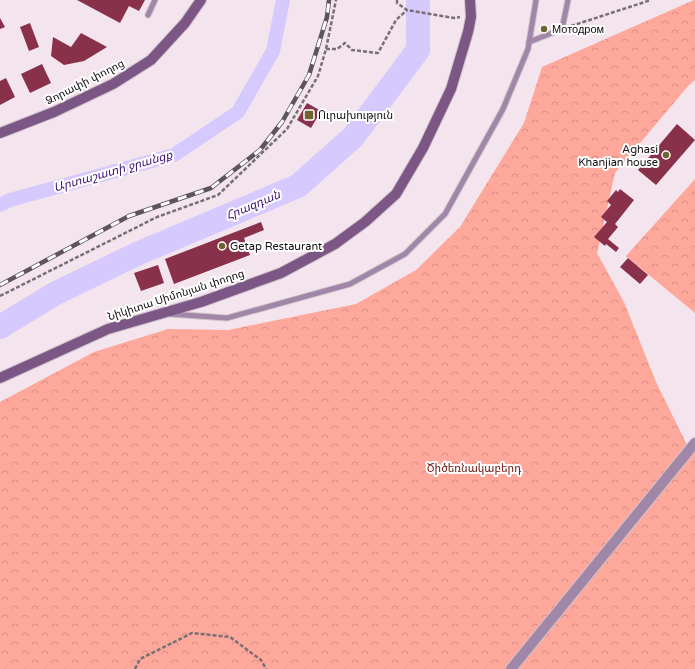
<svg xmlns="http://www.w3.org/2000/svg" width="695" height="669" font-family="'Varela Round','Noto Sans Armenian',sans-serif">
<defs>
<pattern id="park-crowns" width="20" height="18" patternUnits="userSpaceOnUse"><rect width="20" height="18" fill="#fea89c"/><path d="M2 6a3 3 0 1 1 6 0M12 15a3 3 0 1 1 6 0" fill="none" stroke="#d98f85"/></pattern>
</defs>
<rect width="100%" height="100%" fill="#f3e4ed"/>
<g fill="url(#park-crowns)">
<path d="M694,0h1v80l-7,6 -73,87 -18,80 27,49 32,80 34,69 5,2v216h-695v-267l94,-50 74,-23 60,1 128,-26 60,-34 44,-43 64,-104 18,-56z"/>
<path d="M695,179v134l-69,-57z"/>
</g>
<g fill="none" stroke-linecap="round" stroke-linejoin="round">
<path stroke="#d5c9fe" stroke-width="14" d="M0,205l10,-5 164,-45 64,-43 35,-61 10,-51"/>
<path stroke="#d5c9fe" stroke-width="24" d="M0,327l56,-34 83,-40 159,-67 55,-49 65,-87v-50"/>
</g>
<g fill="#89304a">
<path d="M77,0h68l-6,11 -10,-5 -9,17z"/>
<path d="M0,18l5,9 -5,2z"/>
<path d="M30,23l9,24 -10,4 -9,-24z"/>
<path d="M81,33l26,14 -23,14 -20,4 -13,-9 2,-19 18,10z"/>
<path d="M42,64l9,19 -21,10 -9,-19z"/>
<path d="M6,78l9,19 -15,8v-24z"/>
<path d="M307,103l14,8 -10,17 -14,-8z"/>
<path d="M677,124l18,16 -39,45 -18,-15z"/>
<path d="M620,189l14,11 -19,24 3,3 -10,12 11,9 -3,4 -10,-8 -1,2 -11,-9 13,-15 -6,-5 10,-12 -4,-4 9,-11 2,2z"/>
<path d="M261,222l3,8 -20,8 6,17 -76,29 -9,-25z"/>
<path d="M628,258l20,17 -8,9 -20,-17z"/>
<path d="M158,265l6,18 -23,8 -7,-18z"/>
</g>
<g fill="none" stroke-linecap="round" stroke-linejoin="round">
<g stroke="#cfc2ca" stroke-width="7">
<g id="lane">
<path d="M148,15l7,-15"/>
<path d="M529,42l33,-13 6,-29"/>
<path d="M170,314l57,4 123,-34 55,-30 40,-40 58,-105 25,-60 8,-49"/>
</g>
</g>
<g stroke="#cfc2ca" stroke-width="12">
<path id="street" d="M511,669l184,-226"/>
</g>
<g stroke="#cfc2ca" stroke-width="12">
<g id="secondary">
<path d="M0,133l54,-21 59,-28 38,-24 34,-37 16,-23"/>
<path d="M0,378l108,-49 93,-27 80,-29 54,-29 30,-22 31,-28 27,-46 28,-59 17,-57 3,-15 -1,-17"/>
</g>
</g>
<g stroke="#797076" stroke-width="2.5" stroke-dasharray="4 2" stroke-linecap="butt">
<path d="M397,0v3l10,7 47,8 6,-1"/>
<path d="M571,26l80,-26"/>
<path d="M326,49h11l8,-6 7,7 26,3 18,-33 11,-10"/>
<path d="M0,296l157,-79 61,-22 69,-66 31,-53 8,-27 10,-49"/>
<path d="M135,669l5,-10 52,-26 38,4 31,23 5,9"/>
</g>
<use href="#lane" stroke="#a087a7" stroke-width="5"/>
<use href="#street" stroke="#a087a7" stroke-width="10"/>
<use href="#secondary" stroke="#7c5786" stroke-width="10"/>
<g stroke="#5d555a" stroke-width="4.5">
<path id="rail" d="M0,285l129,-69 82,-28 49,-38 22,-28 27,-47 18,-58 2,-17"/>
</g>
<use href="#rail" stroke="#fff" stroke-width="3" stroke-dasharray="9" stroke-linecap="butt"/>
</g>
<g fill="#6e6431" stroke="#fff" stroke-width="1.5">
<circle cx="544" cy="29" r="4"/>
<rect x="304" y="110" width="10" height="10" rx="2"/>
<circle cx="666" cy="155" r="4"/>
<circle cx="222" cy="246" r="4"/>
</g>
<g text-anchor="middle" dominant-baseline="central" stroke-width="4" stroke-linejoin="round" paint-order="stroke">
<g font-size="11" fill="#140f12" stroke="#fff" text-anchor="start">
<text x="552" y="29">Мотодром</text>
<text x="318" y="115">Ուրախություն</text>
<text x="658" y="149" text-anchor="end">Aghasi<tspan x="658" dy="13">Khanjian house</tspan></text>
<text x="230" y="246">Getap Restaurant</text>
</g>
<g font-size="11" fill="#140f12" stroke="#fff">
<text transform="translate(85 82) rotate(-27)">Ձորափի փողոց</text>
<text transform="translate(176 295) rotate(-18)">Նիկիտա Սիմոնյան փողոց</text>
</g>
<g font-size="11" fill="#6a120d" stroke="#fff">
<text x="474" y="468">Ծիծեռնակաբերդ</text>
</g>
<g font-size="12" font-style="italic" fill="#3f1578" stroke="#fff">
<text transform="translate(113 171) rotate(-16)">Արտաշատի ջրանցք</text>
<text transform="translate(253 205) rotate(-23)">Հրազդան</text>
</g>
</g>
</svg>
